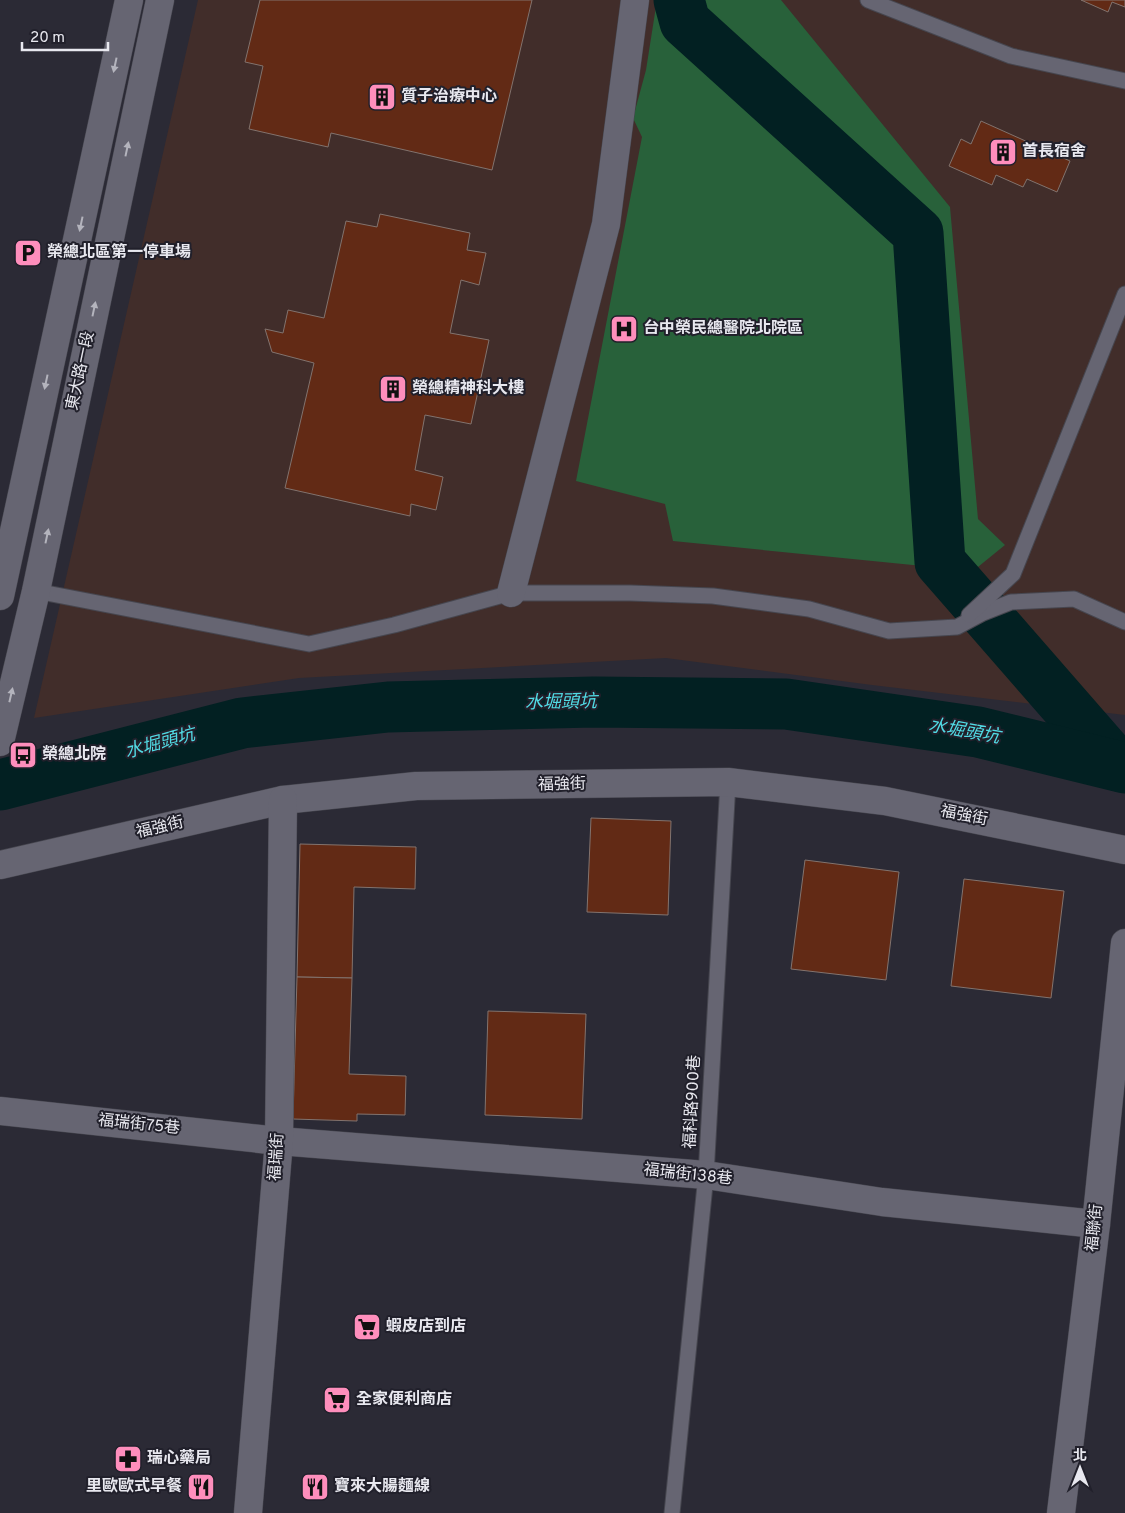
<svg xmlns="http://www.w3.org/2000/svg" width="1125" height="1513" font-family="Overpass,'Noto Sans TC',sans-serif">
<rect width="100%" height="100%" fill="#2b2a35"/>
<path fill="#412d2a" d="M198,0h927v715l-253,-30 -206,-27 -367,20 -265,40z"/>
<path fill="#28613a" d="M657,0h124l169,207 28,312 27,26 -32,26 -300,-30 -8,-37 -89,-23 66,-344 -9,-19 13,-48z"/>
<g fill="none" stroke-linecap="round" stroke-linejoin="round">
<g stroke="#022022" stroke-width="51">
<path d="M679,0l6,22 233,211 22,329 178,204"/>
<path d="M0,785l242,-62 146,-16 206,-5 192,2 192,28 147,36"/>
</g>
</g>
<g fill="#622a15" stroke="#82736e">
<path d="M260,0h272l-40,170 -161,-37 -3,14 -79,-18 14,-63 -18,-4z"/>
<path d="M1081,0h44v7l-13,-5 -4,10z"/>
<path d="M981,121l89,40 -13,31 -30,-13 -4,8 -27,-12 -4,10 -43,-19 12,-27 10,5z"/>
<path d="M380,214l90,19 -3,17 19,3 -7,32 -18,-5 -11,53 39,7 -18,84 -46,-9 -10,55 28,7 -7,33 -25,-6 -1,12 -125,-28 29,-125 -42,-11 -7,-23 18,4 5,-23 36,8 22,-97 31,6z"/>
<path d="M591,818l80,3 -3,94 -81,-3z"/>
<path d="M300,844l116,3 -1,42 -61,-2 -2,91 -55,-1z"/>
<path d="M805,860l94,12 -13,108 -95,-11z"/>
<path d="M964,879l100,12 -13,107 -100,-12z"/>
<path d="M297,977l55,1 -3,96 57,2 -1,39 -48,-1v7l-64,-2z"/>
<path d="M488,1011l98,3 -4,105 -97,-4z"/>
</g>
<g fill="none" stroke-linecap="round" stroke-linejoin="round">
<g stroke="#46464f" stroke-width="17">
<g id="service">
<path d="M868,0l143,56 114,25"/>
<path d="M36,591l273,53 85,-19 117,-32h119l83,3 96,13 80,22 68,-4 26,-14 28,-11 63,-3 51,23"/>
<path d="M969,615l44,-41 112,-280"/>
<path d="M672,1513l34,-338 22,-393"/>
</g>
</g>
<g stroke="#46464f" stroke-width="29">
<g id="minor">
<path d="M511,593l95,-369 29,-224"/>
<path d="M0,865l283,-65 133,-14 312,-4 157,19 240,49"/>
<path d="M0,1111l279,30 427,34 176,27 214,22"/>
<path d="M248,1513l31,-372 4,-341"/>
<path d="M1061,1513l35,-289 29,-281"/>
</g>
</g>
<g stroke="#46464f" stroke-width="29">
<g id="tertiary">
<path d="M0,596l129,-596"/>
<path d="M0,742l36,-151 124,-591"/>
</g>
</g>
<use href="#service" stroke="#666572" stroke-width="15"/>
<use href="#minor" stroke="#666572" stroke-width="28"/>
<use href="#tertiary" stroke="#666572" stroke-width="28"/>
</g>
<defs><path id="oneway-solid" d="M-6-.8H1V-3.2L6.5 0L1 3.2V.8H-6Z" transform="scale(1.25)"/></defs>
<g fill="#b4b4bd">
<use href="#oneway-solid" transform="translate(115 65) rotate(102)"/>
<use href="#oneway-solid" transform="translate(127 149) rotate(-78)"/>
<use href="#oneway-solid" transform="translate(81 224) rotate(102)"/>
<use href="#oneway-solid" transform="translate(94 309) rotate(-78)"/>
<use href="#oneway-solid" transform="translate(46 382) rotate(102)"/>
<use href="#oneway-solid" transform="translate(47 536) rotate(-78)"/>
<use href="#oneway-solid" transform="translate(11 695) rotate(-77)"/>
</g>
<defs>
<g id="building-square" transform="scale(1.4375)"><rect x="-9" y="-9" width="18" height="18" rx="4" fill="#fe8ebc" stroke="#21202b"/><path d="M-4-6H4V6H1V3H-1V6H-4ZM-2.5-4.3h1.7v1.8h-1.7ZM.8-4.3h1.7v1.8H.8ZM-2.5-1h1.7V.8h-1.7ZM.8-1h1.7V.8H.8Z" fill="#111"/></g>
<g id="parking-square" transform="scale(1.4375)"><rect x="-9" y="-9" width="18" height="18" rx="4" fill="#fe8ebc" stroke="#21202b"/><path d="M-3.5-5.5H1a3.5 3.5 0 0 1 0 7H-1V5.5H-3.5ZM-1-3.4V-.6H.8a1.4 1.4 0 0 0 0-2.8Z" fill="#111"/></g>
<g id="hospital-square" transform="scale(1.4375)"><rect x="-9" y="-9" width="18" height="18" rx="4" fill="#fe8ebc" stroke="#21202b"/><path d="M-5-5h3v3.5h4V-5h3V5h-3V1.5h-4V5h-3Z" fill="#111"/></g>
<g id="bus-square" transform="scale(1.4375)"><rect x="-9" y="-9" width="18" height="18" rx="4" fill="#fe8ebc" stroke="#21202b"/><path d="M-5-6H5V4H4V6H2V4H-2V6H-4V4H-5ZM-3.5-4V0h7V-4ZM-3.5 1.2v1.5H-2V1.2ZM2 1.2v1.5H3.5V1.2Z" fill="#111"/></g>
<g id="supermarket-square" transform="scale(1.4375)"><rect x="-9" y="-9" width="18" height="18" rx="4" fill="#fe8ebc" stroke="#21202b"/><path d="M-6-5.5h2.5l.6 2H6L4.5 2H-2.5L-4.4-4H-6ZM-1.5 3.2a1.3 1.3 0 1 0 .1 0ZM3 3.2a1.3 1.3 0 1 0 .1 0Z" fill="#111"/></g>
<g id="pharmacy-square" transform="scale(1.4375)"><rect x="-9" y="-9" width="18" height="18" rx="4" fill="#fe8ebc" stroke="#21202b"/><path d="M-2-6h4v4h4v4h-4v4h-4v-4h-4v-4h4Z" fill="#111"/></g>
<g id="restaurant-square" transform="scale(1.4375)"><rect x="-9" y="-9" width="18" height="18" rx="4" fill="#fe8ebc" stroke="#21202b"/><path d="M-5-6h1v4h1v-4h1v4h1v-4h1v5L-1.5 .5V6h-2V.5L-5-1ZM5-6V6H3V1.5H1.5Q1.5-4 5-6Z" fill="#111"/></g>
</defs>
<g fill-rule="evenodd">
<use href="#building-square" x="382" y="97"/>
<use href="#building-square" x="1003" y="152"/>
<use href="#parking-square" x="28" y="253"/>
<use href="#hospital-square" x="624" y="329"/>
<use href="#building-square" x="393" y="389"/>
<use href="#bus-square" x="23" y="755"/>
<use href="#supermarket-square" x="367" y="1327"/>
<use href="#supermarket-square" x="337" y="1400"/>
<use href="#pharmacy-square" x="128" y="1459"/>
<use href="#restaurant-square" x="201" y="1487"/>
<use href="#restaurant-square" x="315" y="1487"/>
</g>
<g text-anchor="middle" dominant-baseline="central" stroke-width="4" stroke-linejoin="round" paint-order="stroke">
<g font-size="16" font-weight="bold" fill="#e8e8ef" stroke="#21202b" text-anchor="start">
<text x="401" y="97">質子治療中心</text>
<text x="1022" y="152">首長宿舍</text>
<text x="47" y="253">榮總北區第一停車場</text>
<text x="643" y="329">台中榮民總醫院北院區</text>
<text x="412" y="389">榮總精神科大樓</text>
<text x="42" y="755">榮總北院</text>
<text x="386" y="1327">蝦皮店到店</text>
<text x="356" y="1400">全家便利商店</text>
<text x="147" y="1459">瑞心藥局</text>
<text x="182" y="1487" text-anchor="end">里歐歐式早餐</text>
<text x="334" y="1487">寶來大腸麵線</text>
</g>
<g font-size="16" fill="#e8e8ef" stroke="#21202b">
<text transform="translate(81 371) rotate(-78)">東大路一段</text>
<text transform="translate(562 785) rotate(-1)">福強街</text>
<text transform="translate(964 816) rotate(11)">福強街</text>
<text transform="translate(160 828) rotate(-13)">福強街</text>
<text transform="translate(693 1102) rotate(-87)">福科路900巷</text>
<text transform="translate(139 1125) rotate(6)">福瑞街75巷</text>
<text transform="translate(277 1157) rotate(-86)">福瑞街</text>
<text transform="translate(688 1175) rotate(6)">福瑞街138巷</text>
<text transform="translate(1095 1228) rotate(-84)">福聯街</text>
</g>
<g font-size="18" font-style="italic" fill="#51dbe5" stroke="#21202b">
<text transform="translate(561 703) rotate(-1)">水堀頭坑</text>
<text transform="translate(964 732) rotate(10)">水堀頭坑</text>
<text transform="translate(160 744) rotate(-15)">水堀頭坑</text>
</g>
</g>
<g transform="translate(1080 1468)" stroke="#21202b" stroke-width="4" paint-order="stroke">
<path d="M0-4L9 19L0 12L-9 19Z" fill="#e8e8ef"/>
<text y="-8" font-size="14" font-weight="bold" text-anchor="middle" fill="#e8e8ef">北</text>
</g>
<path d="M22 42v8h86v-8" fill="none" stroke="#e8e8ef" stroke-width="2.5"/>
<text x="30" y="42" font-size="15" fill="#e8e8ef" stroke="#21202b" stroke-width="4" paint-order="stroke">20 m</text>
</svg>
